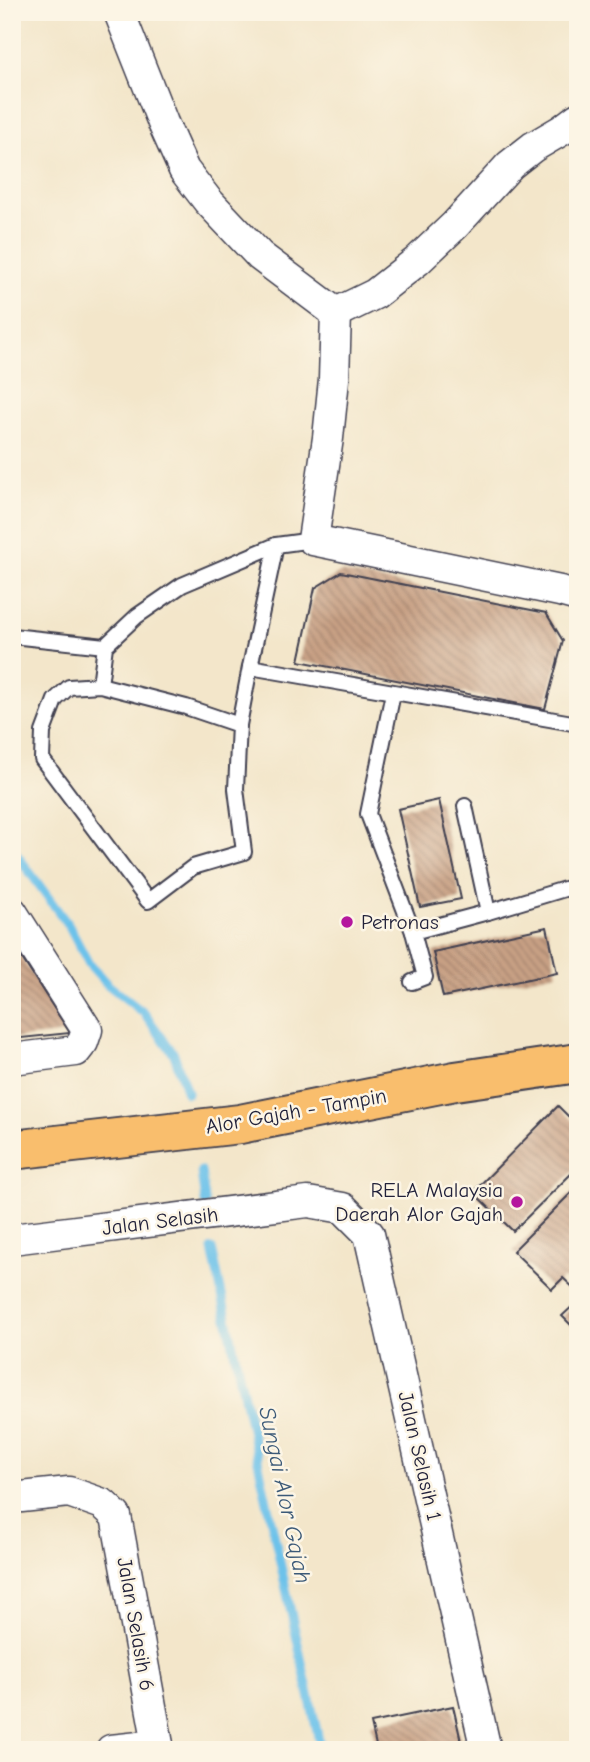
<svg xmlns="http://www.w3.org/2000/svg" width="590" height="1762" font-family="'Comic Neue',sans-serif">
<defs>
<pattern id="building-back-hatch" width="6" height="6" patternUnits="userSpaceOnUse" patternTransform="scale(1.75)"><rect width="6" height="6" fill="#c8a084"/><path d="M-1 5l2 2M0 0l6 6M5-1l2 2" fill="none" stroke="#a2826d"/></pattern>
</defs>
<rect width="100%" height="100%" fill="#fcf5e5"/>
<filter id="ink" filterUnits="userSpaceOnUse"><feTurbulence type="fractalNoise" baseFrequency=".0143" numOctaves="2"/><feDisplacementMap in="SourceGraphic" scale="14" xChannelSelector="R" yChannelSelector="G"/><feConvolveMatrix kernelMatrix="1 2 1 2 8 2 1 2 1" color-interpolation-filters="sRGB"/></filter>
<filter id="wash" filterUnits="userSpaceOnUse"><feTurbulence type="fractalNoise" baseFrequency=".00686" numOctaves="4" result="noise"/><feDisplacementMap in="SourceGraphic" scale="28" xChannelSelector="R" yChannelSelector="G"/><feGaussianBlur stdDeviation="1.57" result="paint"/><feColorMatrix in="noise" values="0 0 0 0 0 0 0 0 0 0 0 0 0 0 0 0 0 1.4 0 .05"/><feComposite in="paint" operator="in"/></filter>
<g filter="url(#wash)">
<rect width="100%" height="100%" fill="#f3e6ca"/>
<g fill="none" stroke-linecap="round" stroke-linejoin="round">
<g stroke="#6dc2ea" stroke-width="9">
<path d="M12,848l57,78 20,38 18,20 37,29 30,41 13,39"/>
<path d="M201,1171l4,31"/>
<path d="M212,1249l109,501"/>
</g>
</g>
<g id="blocks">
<g fill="url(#building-back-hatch)">
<path d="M341,572l205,41 17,28 -18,68 -246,-48 16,-73z"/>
<path d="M439,800l22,99 -41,8 -22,-98z"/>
<path d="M547,927l10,46 -114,24 -10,-45z"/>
<path d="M12,943l58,90 -58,6z"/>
<path d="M558,1106l20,20v41l-65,64 -40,-39z"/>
<path d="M576,1188l2,2v102l-15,-14 -11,11 -39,-38z"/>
<path d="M578,1301v31l-16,-16z"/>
<path d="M453,1706l10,44h-86l-6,-27z"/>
</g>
</g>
</g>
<g filter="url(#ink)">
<use href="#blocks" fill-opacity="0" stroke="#413f50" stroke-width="2"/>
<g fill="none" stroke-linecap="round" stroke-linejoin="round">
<g stroke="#413f50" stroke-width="18">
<g id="lane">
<path d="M12,636l93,10"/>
<path d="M250,667l26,-122"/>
<path d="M100,685l86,22 53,18 -3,64 8,63 -51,15 -45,34 -106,-142 1,-27 12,-32 14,-13z"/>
<path d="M100,685l5,-39 32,-30 45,-31 94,-40 37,-5"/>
<path d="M393,693l-25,121 45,118"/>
<path d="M239,725l11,-58 328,57"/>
<path d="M465,806l23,106"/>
<path d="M412,982l13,-5 -12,-45 75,-20 90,-27"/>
</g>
</g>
<g stroke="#413f50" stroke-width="33">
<g id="street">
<path d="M119,12l44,111 21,47 24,31 52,55 76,57"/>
<path d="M336,313l-2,66 -6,59 -15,102 247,51 18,5"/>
<path d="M336,313l39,-19 42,-33 38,-36 55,-60 23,-18 29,-17 16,-12"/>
<path d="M12,912l75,118 -4,12 -7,9 -64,8"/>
<path d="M12,1239l296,-37 35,6 26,26 117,516"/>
<path d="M12,1498l57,-6 34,12 13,12 43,234"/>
<path d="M111,1750l47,-5"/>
</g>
</g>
<g stroke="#413f50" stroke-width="42">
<path id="primary" d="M12,1150l228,-26 215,-43 123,-18"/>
</g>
<use href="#lane" stroke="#fff" stroke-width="14"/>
<use href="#street" stroke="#fff" stroke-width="30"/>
<use href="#primary" stroke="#f9be6d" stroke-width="38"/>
</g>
</g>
<g fill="#b5179e" stroke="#fcf5e5" stroke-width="2.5">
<circle cx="347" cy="922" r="7"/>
<circle cx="517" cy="1202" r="7"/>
</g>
<g text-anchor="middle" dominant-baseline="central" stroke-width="5" stroke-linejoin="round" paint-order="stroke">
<g font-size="21" fill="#22223b" stroke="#fcf5e5" text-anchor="start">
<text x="361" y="922">Petronas</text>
<text x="503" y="1190" text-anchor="end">RELA Malaysia<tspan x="503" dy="24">Daerah Alor Gajah</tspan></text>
</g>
<g font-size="21" fill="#22223b" stroke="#fcf5e5">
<text transform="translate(296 1111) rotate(-10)">Alor Gajah - Tampin</text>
<text transform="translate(160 1221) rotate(-7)">Jalan Selasih</text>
<text transform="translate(420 1456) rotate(77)">Jalan Selasih 1</text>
<text transform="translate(136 1624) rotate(80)">Jalan Selasih 6</text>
</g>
<g font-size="23" font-style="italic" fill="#3c5a78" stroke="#fcf5e5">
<text transform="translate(285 1495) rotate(78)">Sungai Alor Gajah</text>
</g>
</g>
<rect width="590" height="1762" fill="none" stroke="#fcf5e5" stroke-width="42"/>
</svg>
